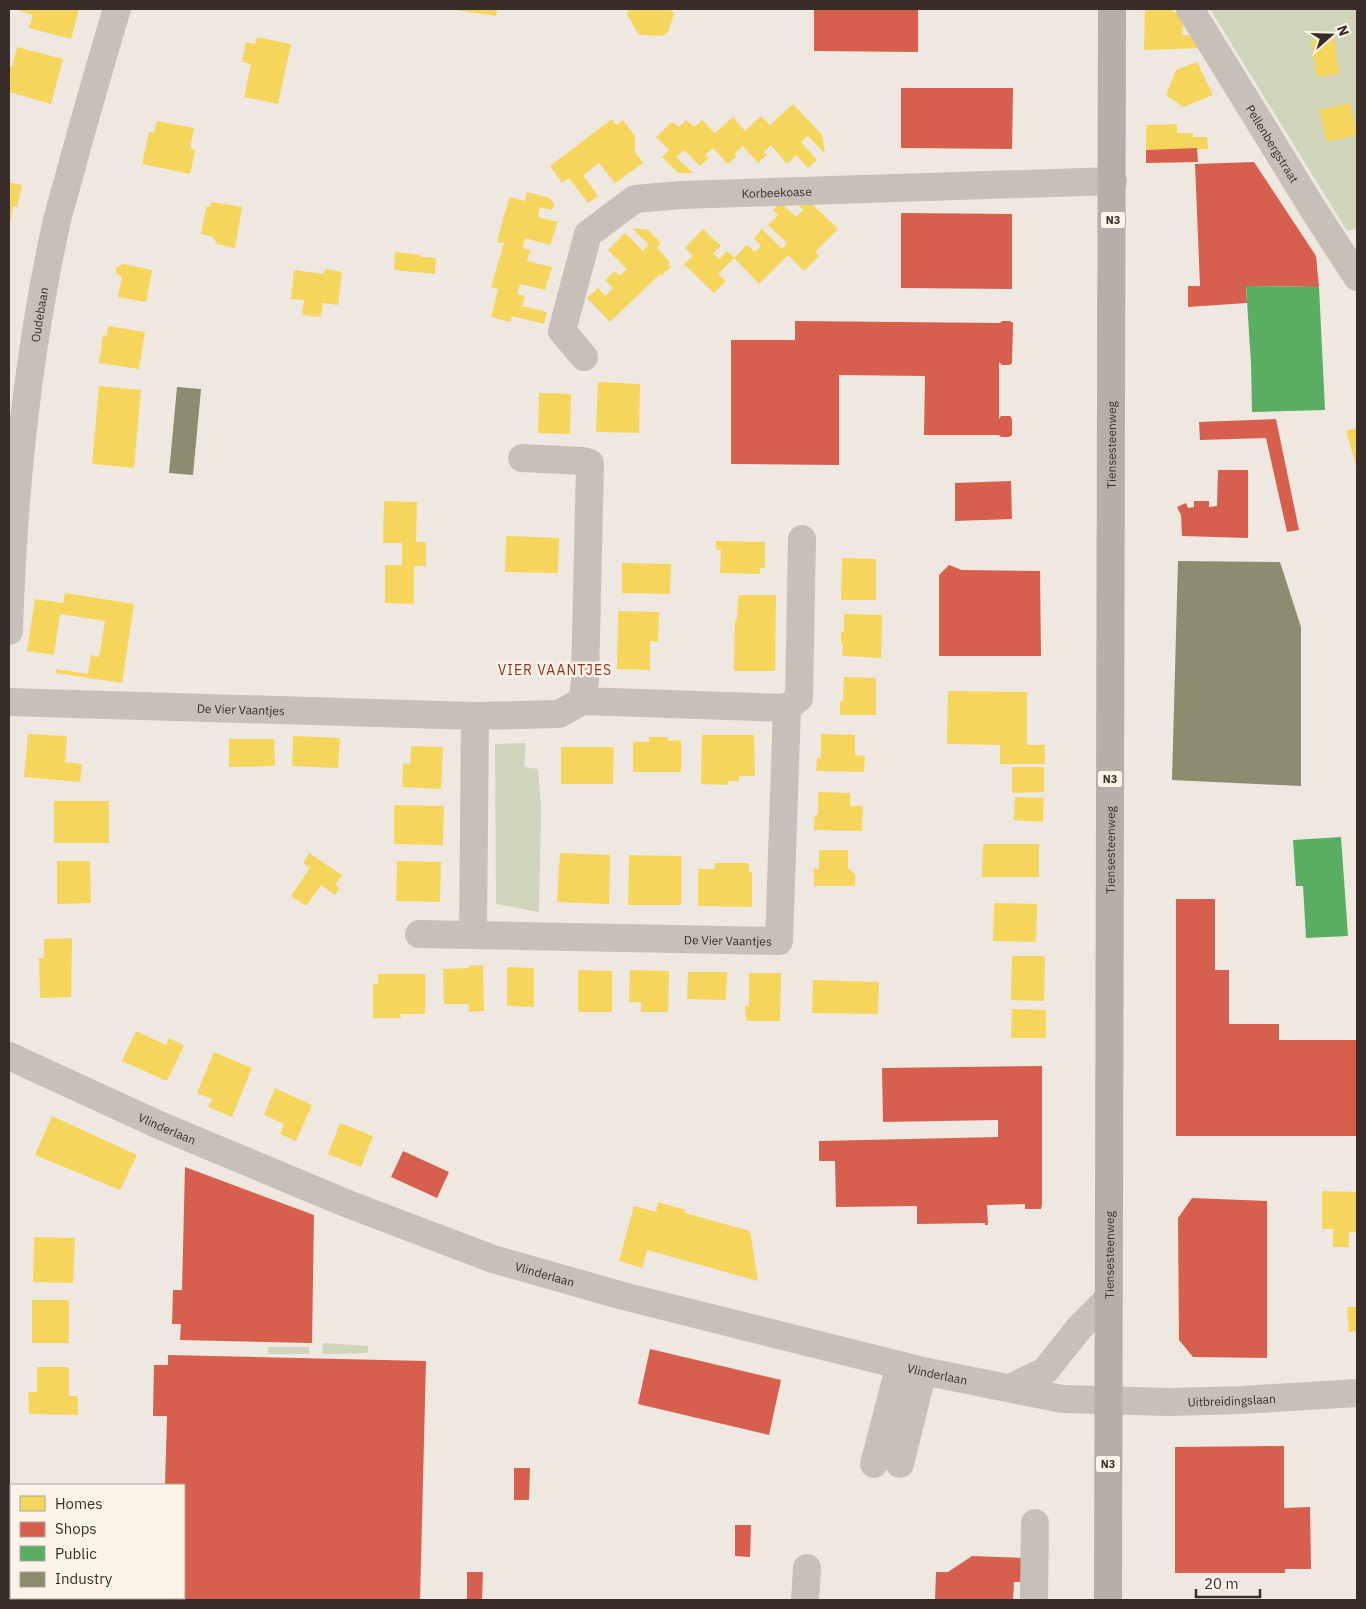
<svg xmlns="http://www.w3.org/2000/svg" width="1366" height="1609" font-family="'IBM Plex Sans',sans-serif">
<rect width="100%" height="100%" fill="#eee8e1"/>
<g fill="#cfd4ba">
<path d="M1210,9h147v220l-10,2z"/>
<path d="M526,743l-2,24 14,2 3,37 -2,106 -43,-8 -1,-160z"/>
<path d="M323,1343l45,3v7l-46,1z"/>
<rect x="268" y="1347" width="41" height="7"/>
</g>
<g fill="#f6d55c">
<path d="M20,9h59l-8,30 -42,-11 4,-13 -13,-4z"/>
<path d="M456,9h41l-1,7 -40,-6z"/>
<path d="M629,9h42l3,5 -6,18 -6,4 -23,-1 -12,-21z"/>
<path d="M1145,9h25l14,9 -2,17 14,1 7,12 -59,2z"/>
<path d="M257,37l34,7 -13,60 -34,-7 7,-33 -9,-2 4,-20 9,2z"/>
<path d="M1334,37l5,37 -22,3 -6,-37z"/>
<path d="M17,47l46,12 -12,45 -42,-12v-26l3,1z"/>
<path d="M1197,62l16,33 -30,12 -17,-12 10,-25z"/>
<path d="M1350,103l7,32 -30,7 -8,-32z"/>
<path d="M793,104l29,31 3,19 -17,-18 -7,6 16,18 -9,8 -12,-13 -9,9 -16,-19 -7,7 3,3 -9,8 -15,-17 -9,8 3,2 -9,8 -15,-16 -8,7 4,3 -9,8 -16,-16 -8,7 17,16h-15l-16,-16 7,-7 -13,-13 16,-15 7,5 7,-7 8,7 8,-7 13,13 18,-16 12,14 16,-15 9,9z"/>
<path d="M612,119l4,6 7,-5 12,16v16l8,11 -28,20 -16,-20 -16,12 15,21 -10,7 -19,-25 -7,5 -12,-17z"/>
<path d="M157,121l37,7 -4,20 5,2 -5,24 -48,-10 7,-32 5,1z"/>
<path d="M1177,124v9h16v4h14l1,12 -62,1v-25z"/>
<path d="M9,182l13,3 -5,22 -4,-1 -3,17z"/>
<path d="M527,192l23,6 4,6 -2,6 -12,-3 -2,10 20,5 -8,23 -25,-7 -2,10 7,2 -3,11 25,6 -7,23 -25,-6 -3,10 8,2 -3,10 25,6 -3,12 -32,-8 -2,6 -19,-5 7,-28 -7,-2 13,-44 -7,-1 6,-23 7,-22 15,4z"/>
<path d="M211,202l31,5 -7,41 -18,-4 -4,-7 -12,-3 5,-27h4z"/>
<path d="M795,202l16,1 27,26 -23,23 4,4 -15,15 -16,-16 -29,29 -25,-26 13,-13 8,7 6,-6 -7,-8 8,-9 20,20 5,-6 -19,-18 10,-10 -5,-5 8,-7 15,14 7,-7z"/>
<path d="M632,228l16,2 13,13 -4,5 13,14 -2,3 3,2 -10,9 -1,-2 -50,48 -23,-24 11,-10 7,8 8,-8 -8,-8 10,-9 4,5 8,-7 -19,-19 17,-17 18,18 6,-6z"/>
<path d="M703,229l18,17 -8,7 6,6 8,-8 7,7 -16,16 8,7 -12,12 -30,-29 9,-8 -8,-8z"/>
<path d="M395,252l26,3 -1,2 16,1 -1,16 -41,-4z"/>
<path d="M124,264l28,6 -6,32 -28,-5 4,-20 -6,-4v-5l4,-3z"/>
<path d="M325,269l17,3 -4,33 -15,-2 -2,14 -19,-2 2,-15 -13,-1 3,-29 30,4z"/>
<path d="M108,326l37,6 -6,37 -40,-6 4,-28 4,1z"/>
<path d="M598,382l42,2 -1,49 -43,-1z"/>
<path d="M99,386l42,4 -7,78 -42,-4z"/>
<path d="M539,393l32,1 -1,40 -32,-1z"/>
<path d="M1357,428v40l-11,-37z"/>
<path d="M384,501l33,1 -1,40h10v24h-12v38l-29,-1v-38h17v-22h-19z"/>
<path d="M506,536l53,2 -1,35 -53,-1z"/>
<path d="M716,541l49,1v26h-5v6l-40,-1 1,-23h-5z"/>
<path d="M842,558l34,1v41h-35z"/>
<path d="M622,563l49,1 -1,30 -48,-1z"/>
<path d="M65,593l69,11 -12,79 -66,-10v-4l32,5 3,-19 8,2 6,-36 -45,-7 -6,41 -27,-4 8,-52 28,4z"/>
<path d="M738,595h38l-1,76h-41l1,-51h2z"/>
<path d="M618,611l41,1 -1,30 -8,-1v29l-33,-1z"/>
<path d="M844,614l38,1 -1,43 -39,-2 1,-12h-2v-12h3z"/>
<path d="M844,677l32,1v37h-36v-14h3z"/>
<path d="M948,691l79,1v53h18v19h-45v-19l-53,-1z"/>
<path d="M28,734l39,2 -2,26 17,2 -2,18 -56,-5z"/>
<path d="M821,734l34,1v20l10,1 -1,16 -48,-1 1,-13h4z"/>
<path d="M702,735h52l1,41h-16v5h-11v4l-27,-1z"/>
<path d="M293,736l47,2 -2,30 -46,-2z"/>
<path d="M649,737h19v4l13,-1v32h-48v-30h16z"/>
<path d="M229,739h45l1,27 -46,1z"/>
<path d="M411,746l32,1 -2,42 -39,-2 1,-24 7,1z"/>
<path d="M561,747h53l-1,37h-52z"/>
<path d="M1012,767h32v25l-32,1z"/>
<path d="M818,792l32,1v13h13l-1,25 -48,-1 1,-15h3z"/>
<path d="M1015,797l29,1 -1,24 -29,-2z"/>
<rect x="54" y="801" width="55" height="42"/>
<path d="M394,805l50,1 -1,39 -49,-1z"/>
<path d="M983,844h56v33h-57z"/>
<path d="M819,850h29v18l7,6v12h-41v-18l5,1z"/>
<path d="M309,853l33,22 -7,10 4,3 -4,7 -14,-10 -15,21 -15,-10 19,-28 -7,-5z"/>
<path d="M560,853l50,2 -1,49 -52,-2z"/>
<path d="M629,855l52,1v49h-53z"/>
<path d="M57,861h33l1,42 -34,1z"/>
<path d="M397,861l44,1 -1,40 -44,-1z"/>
<path d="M714,863h35v9h3v35l-54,-1v-37h17z"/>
<path d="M994,903l43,1 -1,38 -43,-1z"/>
<path d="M72,938l-1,59 -31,1 -1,-40h5v-19z"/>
<path d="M1012,956h33l-1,45 -33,-1z"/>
<path d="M483,965l1,46 -15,1v-8h-25l-1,-35 26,-1v-2z"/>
<path d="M507,967l27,1v39l-27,-1z"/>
<path d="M578,970l34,1v41h-34z"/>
<path d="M630,970l39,1 -1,41h-27v-10h-12z"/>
<path d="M688,972h39l-1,28 -39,-1z"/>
<path d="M749,973h32l-1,48h-34l-1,-15h4z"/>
<path d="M378,974h47v40h-25l1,4h-28v-34h5z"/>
<path d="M813,980l66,2 -1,32 -66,-1z"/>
<path d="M1012,1009l34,1v28h-35z"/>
<path d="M136,1031l30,14 3,-7 15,7 -17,36 -45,-20z"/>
<path d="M214,1052l38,16 -20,49 -24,-10 4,-8 -15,-6z"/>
<path d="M275,1088l37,17 -16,36 -16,-7 4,-10 -20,-9z"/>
<path d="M52,1116l85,39 -17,35 -85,-35z"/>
<path d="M340,1123l33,13 -12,31 -33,-13z"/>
<path d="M1322,1191l35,1v40h-8v15h-16v-18h-11z"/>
<path d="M658,1202l28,8 -1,3 65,18 8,50 -111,-31 -5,18 -23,-7 15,-55 22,6z"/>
<path d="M34,1237l41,1 -2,45 -40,-1z"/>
<rect x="32" y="1300" width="37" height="43"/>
<path d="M1347,1307h10v24l-8,1z"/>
<path d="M37,1367h32v29h9v19l-49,-1 -1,-22h9z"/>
<rect x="28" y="1598" width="37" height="2"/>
</g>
<g fill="#d6604d">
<path d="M814,9h104v43l-104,-1z"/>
<path d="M901,88h112l-1,61 -111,-1z"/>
<path d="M1197,148l1,14 -52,1v-13z"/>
<path d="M1254,162l62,94 3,31 -73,-1 1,17 -59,4v-21h12l-5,-122z"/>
<path d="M901,213l111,1v75l-111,-1z"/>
<path d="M795,321l205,2 2,-2h8l3,2 -1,40 -2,2h-8l-3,-3v57l2,-3h9l2,3v16l-3,2h-8l-2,-2h-75l1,-59 -86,-1v90l-108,-1v-124h64z"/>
<path d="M1276,419l23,111 -12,2 -21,-94 -66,2 -1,-18z"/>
<path d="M1218,470h30v68l-66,-2 -1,-21 -4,-8 9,-4 2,5 6,-1v-6h15v6l8,-1z"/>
<path d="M1011,481l1,38 -57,2v-38z"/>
<path d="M949,565l13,5 78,1 1,85h-102v-81z"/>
<path d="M1176,899h39v71h14v54h50v16h78v96h-181z"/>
<path d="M1042,1066v138l-1,5h-16v-5l-38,1 1,20h-3v-2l-68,1v-18l-81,1 -1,-46h-16v-20l179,-4v-17l-115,2 -1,-54z"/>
<path d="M403,1151l46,21 -12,26 -46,-21z"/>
<path d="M185,1167l129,48 -2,128 -132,-3 1,-16h-9l1,-34h9z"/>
<path d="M1192,1198l75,3v157l-74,-1 -14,-17 -1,-122z"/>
<path d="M650,1349l131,31 -12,55 -131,-31z"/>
<path d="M168,1355l258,6 -6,239h-258v-2h22v-113h-19l2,-69h-14l1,-51h14z"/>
<path d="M1284,1446v62l26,-1 1,62h-26v4h-110v-126z"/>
<path d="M514,1468h16l-1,32h-15z"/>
<path d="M735,1525h16l-1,32 -15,-1z"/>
<path d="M972,1556l53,2 -1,24h-10l-1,18h-78l1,-28h12z"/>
<path d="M467,1572h16l-1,28h-15z"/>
</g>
<g fill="#5aae61">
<path d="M1246,286l73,1 6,123 -73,2 -1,-49z"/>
<path d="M1341,837l7,99 -42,2 -3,-52h-7l-3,-46z"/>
</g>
<g fill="#8c8c6e">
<path d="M177,387l24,2 -8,86 -24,-2z"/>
<path d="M1178,561l102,1 21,65v159l-129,-6z"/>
</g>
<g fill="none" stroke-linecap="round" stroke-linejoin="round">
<g stroke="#c7c0ba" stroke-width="28">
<path id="s1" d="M1190,9l123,200 44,68"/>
<path id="s2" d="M584,357l-22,-26 26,-97 47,-35 46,-4 432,-14"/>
<path d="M522,458l61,3 7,2 -5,218 -3,20 205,7 12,-10 3,-159"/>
<path id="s3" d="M9,631c4,-135 19,-279 48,-411 5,-20 12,-41 17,-62 14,-50 28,-100 43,-149"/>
<path id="s4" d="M9,702l466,14 84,-2 23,-13"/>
<path id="s5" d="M419,934l360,7 8,-233"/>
<path d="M473,935l2,-219"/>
<path id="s6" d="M9,1056l150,69 189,79 145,55 130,37 300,75 139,28 108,3 71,-2 116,-7"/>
<path d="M1010,1388l35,-17 35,-44 28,-28"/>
<path d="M874,1464l26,-99"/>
<path d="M900,1464l23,-93"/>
<path d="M805,1600l2,-32"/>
<path d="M1034,1600l1,-77"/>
</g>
<path stroke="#b6aea9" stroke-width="28" id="s7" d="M1108,1600l4,-1591"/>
</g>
<g text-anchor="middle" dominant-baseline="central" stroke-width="5" stroke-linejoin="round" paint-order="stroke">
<g fill="#fbf2e8" stroke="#726862" stroke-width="1">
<rect x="1100.5" y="211.5" width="25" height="17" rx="4"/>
<rect x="1097.5" y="770.5" width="25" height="17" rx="4"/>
<rect x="1095.5" y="1455.5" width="25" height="17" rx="4"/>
</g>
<g font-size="11" font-weight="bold" fill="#382d28">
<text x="1113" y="220">N3</text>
<text x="1110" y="779">N3</text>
<text x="1108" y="1464">N3</text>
</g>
<g font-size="12" fill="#382d28" stroke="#fbf2e8">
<text stroke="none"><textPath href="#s1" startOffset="158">Pellenbergstraat</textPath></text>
<text stroke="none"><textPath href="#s2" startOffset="335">Korbeekoase</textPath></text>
<text stroke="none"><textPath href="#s3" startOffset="318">Oudebaan</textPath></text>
<text stroke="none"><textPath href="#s7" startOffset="1155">Tiensesteenweg</textPath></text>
<text stroke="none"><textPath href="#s4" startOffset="232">De Vier Vaantjes</textPath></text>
<text stroke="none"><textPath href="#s7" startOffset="750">Tiensesteenweg</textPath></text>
<text stroke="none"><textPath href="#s5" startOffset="309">De Vier Vaantjes</textPath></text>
<text stroke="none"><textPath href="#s6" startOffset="174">Vlinderlaan</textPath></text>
<text stroke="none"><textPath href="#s7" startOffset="345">Tiensesteenweg</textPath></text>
<text stroke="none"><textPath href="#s6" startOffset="579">Vlinderlaan</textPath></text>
<text stroke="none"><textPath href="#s6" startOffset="984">Vlinderlaan</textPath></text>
<text stroke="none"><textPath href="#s6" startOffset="1281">Uitbreidingslaan</textPath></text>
</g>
<g font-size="14" letter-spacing="1" fill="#8d361b" stroke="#fbf2e8">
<text x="555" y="670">VIER VAANTJES</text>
</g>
</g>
<rect width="1366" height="1609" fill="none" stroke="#382d28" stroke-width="20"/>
<rect x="10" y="1484" width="175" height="115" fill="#fbf2e8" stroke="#ada39b"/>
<rect x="20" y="1496" width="25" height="15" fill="#f6d55c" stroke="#ada39b"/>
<text x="55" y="1509" font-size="15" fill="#382d28">Homes</text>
<rect x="20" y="1522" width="25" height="15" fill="#d6604d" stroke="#ada39b"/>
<text x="55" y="1534" font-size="15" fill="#382d28">Shops</text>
<rect x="20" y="1546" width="25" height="15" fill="#5aae61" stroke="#ada39b"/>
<text x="55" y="1559" font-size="15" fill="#382d28">Public</text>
<rect x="20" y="1572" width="25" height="15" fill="#8c8c6e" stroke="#ada39b"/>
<text x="55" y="1584" font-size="15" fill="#382d28">Industry</text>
<g transform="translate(1331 35) rotate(70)" stroke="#fbf2e8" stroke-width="4" paint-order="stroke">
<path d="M0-4L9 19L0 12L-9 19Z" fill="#382d28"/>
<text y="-8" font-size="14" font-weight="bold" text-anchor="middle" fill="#382d28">N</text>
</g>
<path d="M1196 1589v8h64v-8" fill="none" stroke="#382d28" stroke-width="2.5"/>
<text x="1204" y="1589" font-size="15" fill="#382d28" stroke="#fbf2e8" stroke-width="4" paint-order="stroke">20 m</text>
</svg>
